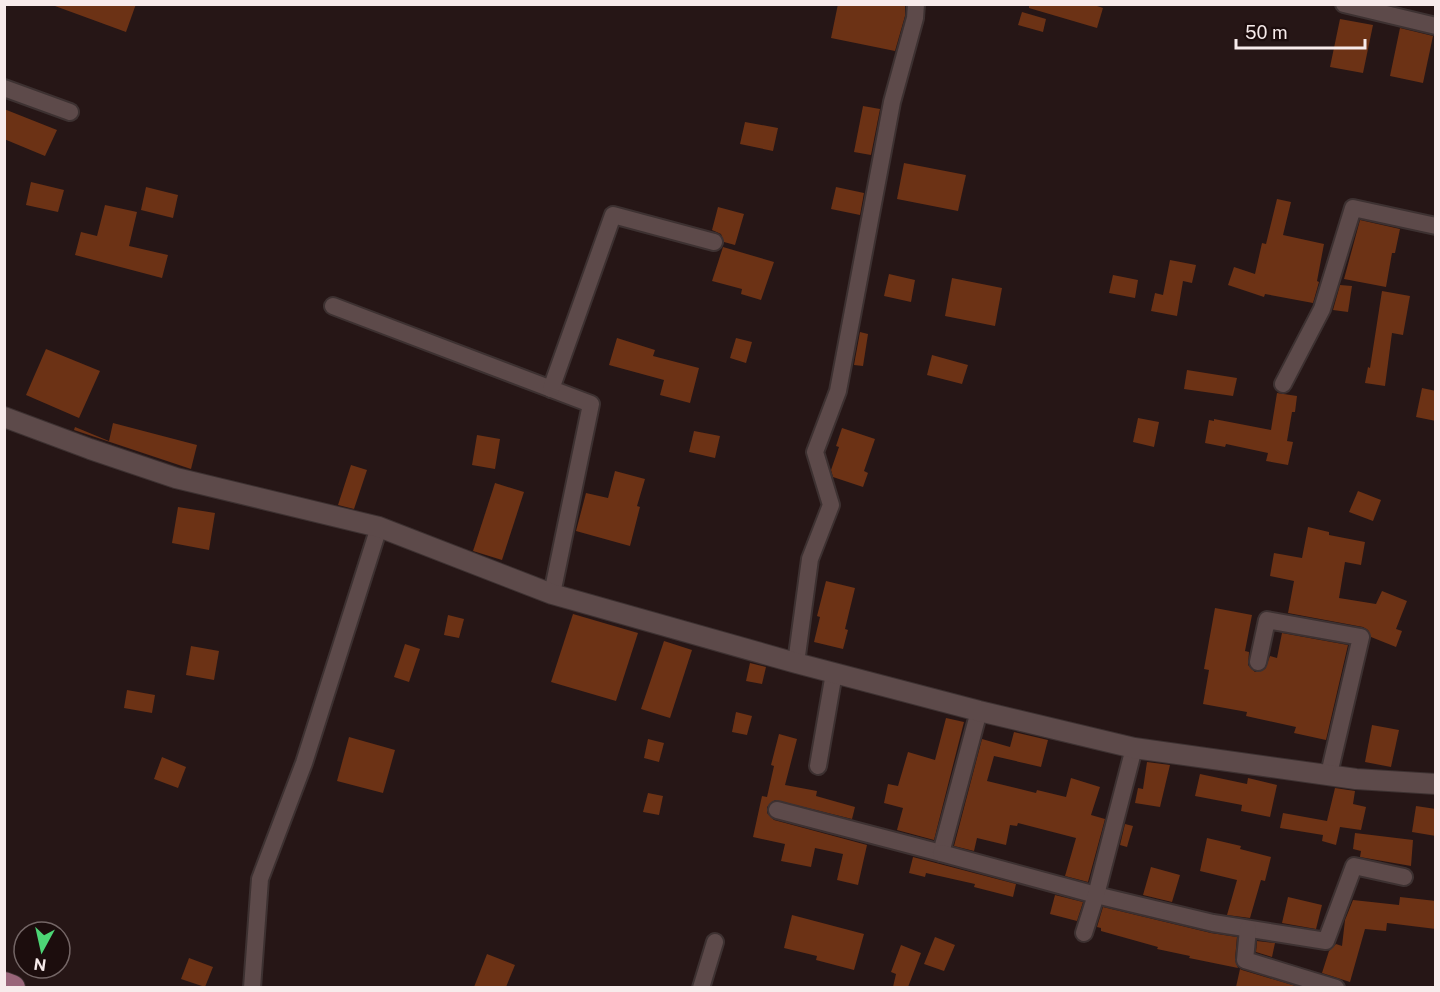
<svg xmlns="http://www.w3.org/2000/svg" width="1440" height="992" font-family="'Public Sans',sans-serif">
<rect width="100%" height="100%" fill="#261616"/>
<g fill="#6c3215">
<path d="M55,4h81l-10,28 -71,-26z"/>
<path d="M838,4h67v12l-10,35 -64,-13z"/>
<path d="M1029,4h62l12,4 -6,20 -68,-20z"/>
<path d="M1022,12l24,7 -3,13 -25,-7z"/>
<path d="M1340,19l33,6 -10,48 -33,-6z"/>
<path d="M1400,28l33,8 -10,47 -33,-7z"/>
<path d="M863,106l17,3 -9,46 -17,-3z"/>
<path d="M4,109l53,21 -12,26 -41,-17z"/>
<path d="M745,122l33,6 -5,23 -33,-7z"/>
<path d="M904,163l62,12 -8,36 -61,-12z"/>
<path d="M31,182l33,8 -6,22 -32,-7z"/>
<path d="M146,187l32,8 -5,23 -32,-8z"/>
<path d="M836,187l28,6 -4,22 -29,-6z"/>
<path d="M1277,199l14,3 -8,33 41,9 -7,37 2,1 -6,21 -48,-9 -1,3 -36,-12 6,-18 21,7 7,-31 4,1z"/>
<path d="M105,205l32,7 -8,34 39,9 -6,23 -87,-23 6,-23 16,4z"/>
<path d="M718,207l26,7 -9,31 -11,-3 -3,-8 -9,-4z"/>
<path d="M1360,220l40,9 -5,24h-3l-6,34 -42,-8z"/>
<path d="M723,247l51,15 -13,38 -20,-6 1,-5 -30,-8z"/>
<path d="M1170,260l26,5 -4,18 -9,-2 -6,35 -26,-5 4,-18 8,2z"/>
<path d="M889,274l26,6 -4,22 -27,-6z"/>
<path d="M1113,275l25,5 -3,18 -26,-5z"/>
<path d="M952,278l50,10 -7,38 -50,-10z"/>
<path d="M1340,285l12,1 -4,26 -15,-2z"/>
<path d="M1382,291l28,5 -7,39 -11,-2 -7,53 -20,-3 3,-16 2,1z"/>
<path d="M860,332l8,2 -5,32 -9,-1z"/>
<path d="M617,338l38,12 -2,6 46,12 -9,35 -30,-8 4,-15 -55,-15z"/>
<path d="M736,338l16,4 -6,21 -16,-5z"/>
<path d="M46,349l54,22 -21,47 -53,-23z"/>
<path d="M932,355l36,10 -6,19 -35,-9z"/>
<path d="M1187,370l50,8 -4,18 -49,-7z"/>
<path d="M1422,388l14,3v30l-20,-4z"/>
<path d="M1277,393l20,3 -2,16h-3l-5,29 6,1 -5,23 -22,-4 2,-8 -42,-9 -1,3 -20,-4 4,-23 5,1v-2l57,11z"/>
<path d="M1138,418l21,4 -5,25 -21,-5z"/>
<path d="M113,423l84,22 -6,24 -117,-39 1,-3 34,14z"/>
<path d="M842,428l33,11 -11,32 4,2 -5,14 -30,-10 -2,-7 8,-23 -3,-1z"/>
<path d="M694,431l26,5 -5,22 -26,-6z"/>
<path d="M477,435l23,4 -5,30 -23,-4z"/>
<path d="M351,465l16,5 -13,39 -16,-4z"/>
<path d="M615,471l30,8 -8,27 3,1 -10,39 -54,-15 10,-38 22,5z"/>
<path d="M495,483l29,9 -22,68 -29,-9z"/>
<path d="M1358,491l23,9 -8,21 -24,-9z"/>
<path d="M178,507l37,6 -6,37 -37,-7z"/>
<path d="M1308,527l21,5v3l36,7 -4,23 -16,-3 -6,36 37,6 6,-13 25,10 -11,28 6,2 -6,16 -25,-10 -3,-7 -5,-3 -75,-14 6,-32 -24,-5 4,-23 28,5z"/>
<path d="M826,581l29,7 -10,41 3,1 -5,19 -29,-7 6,-25 -3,-1z"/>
<path d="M1215,608l37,7 -7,36 4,1 -1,13 7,7 10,-3 5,-13 7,2 5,-25 66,12 -22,95 -32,-7 2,-6 -50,-11 1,-4 -44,-8 6,-34 -5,-1z"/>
<path d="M573,614l65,19 -22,68 -65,-19z"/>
<path d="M448,615l16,4 -5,19 -15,-3z"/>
<path d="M664,641l28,9 -22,68 -29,-9z"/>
<path d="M405,644l15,5 -11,33 -15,-5z"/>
<path d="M191,646l28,5 -5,29 -28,-5z"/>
<path d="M750,663l16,4 -4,17 -16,-3z"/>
<path d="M127,690l28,5 -3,18 -28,-5z"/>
<path d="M736,712l16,4 -5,19 -15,-3z"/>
<path d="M946,718l18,4 -30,118 -37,-10 6,-22 -19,-5 4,-19 10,2 10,-34 27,8z"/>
<path d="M1372,725l27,5 -8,37 -26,-5z"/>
<path d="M1014,732l34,8 -7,27 -47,-11 -7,25 49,12 1,-3 29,7 5,-19 29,9 -9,28 14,4 -17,63 -23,-6 11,-38 -58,-15 -1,3 -7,-1 -4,20 -29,-7 -3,13 -20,-5 28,-107 28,8z"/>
<path d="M779,734l18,5 -12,46 32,6 -1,5 39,11 -3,12 -77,-19 -8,7v6l7,7 93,25 -9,40 -21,-5 6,-26 -28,-6 -4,19 -30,-6 4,-17 -32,-7 9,-41 5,1 7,-31 -3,-1z"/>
<path d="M349,737l46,13 -12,43 -46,-12z"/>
<path d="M648,739l16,4 -5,19 -15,-4z"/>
<path d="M162,757l24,10 -8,21 -24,-9z"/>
<path d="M1147,762l23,3 -10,42 -25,-4 3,-15 5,1z"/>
<path d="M1200,774l47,10 1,-6 29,7 -7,32 -29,-6 1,-6 -47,-9z"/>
<path d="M1335,788l20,3 -2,13 13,3 -5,23 -21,-3 -4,18 -14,-4 1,-6 -43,-7 3,-15 44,8z"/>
<path d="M648,793l15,3 -4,19 -16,-3z"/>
<path d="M1416,806l20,3v27l-24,-4z"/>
<path d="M1125,824l8,2 -6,21 -7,-2z"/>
<path d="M1355,833l58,7 -2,26 -51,-9 1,-6 -8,-2z"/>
<path d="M1207,838l34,8 -1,3 31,8 -6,24 -4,-1 -11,38 -23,-3 10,-35 -37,-9z"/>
<path d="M913,857l103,27 -3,13 -39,-10 1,-3 -49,-11 -1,4 -16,-4z"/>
<path d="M1151,867l29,8 -8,27 -29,-7z"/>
<path d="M1055,895l28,7 -6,19 -27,-7z"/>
<path d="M1288,897l34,8 -6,24 -34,-6z"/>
<path d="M1400,897l36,4v28l-49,-6 -1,8 -21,-2 -15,53 -28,-9 7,-22 7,-7 6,2 3,-26 8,-20 46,5z"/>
<path d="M1103,907l108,26 26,4 -2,23 3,8 -49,-10 1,-2 -33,-7 1,-2 -57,-16v-3l-4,-1z"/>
<path d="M792,915l72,19 -10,36 -38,-10 1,-4 -33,-8z"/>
<path d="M935,937l20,8 -11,26 -20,-7z"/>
<path d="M1257,941l18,2 -3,14 -16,-5z"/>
<path d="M901,945l20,8 -13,34h-15l3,-13 -5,-2z"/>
<path d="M487,954l28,11 -9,22h-32z"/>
<path d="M189,958l24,9 -8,20 -24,-8z"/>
<path d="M1240,969l2,1 57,17h-63z"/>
</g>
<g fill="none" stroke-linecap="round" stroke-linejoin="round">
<g stroke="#3d3131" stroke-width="20">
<g id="minor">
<path d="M1344,4l92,22"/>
<path d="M4,88l66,24"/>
<path d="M333,306l258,98 -39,190"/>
<path d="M1283,384l39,-75 31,-101 83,18"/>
<path d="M551,389l62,-174 101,27"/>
<path d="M1258,662l9,-42 94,17 -32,137"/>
<path d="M796,663l14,-104 21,-54 -16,-53 23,-61 54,-289 23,-84 1,-14"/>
<path d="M818,766l16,-93"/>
<path d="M777,810l164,43 38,-142"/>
<path d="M941,853l155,42 117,28 113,18 28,-75 50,11"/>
<path d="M1248,929l-3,31 91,28"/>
<path d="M1084,933l12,-38 38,-147"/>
<path d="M252,988l8,-109 44,-116 75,-236"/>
<path d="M701,988l14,-46"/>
</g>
</g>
<g stroke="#3d3131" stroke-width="22">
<path id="tertiary" d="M4,417l86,32 86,29 203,49 173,67 244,69 183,48 155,37 222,31 80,5"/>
</g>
<g stroke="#3d3131" stroke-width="28">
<path id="primary" d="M4,985l8,3"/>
</g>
<use href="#minor" stroke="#5d4a4a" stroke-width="16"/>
<use href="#tertiary" stroke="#5d4a4a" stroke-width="20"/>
<use href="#primary" stroke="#996579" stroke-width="26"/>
</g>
<rect width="1440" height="992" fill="none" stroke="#f7ebeb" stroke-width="12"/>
<g transform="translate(42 950) rotate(188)"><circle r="28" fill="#1c0d0d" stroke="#746666" stroke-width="1.5"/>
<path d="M0-4.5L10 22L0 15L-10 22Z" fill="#4dd676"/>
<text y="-9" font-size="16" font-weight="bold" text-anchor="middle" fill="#f7ebeb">N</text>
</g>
<path d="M1236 39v9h129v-9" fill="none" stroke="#f7ebeb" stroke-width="3"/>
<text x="1245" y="39" font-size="18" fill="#f7ebeb" stroke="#1c0d0d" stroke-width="4.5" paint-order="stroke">50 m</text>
</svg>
